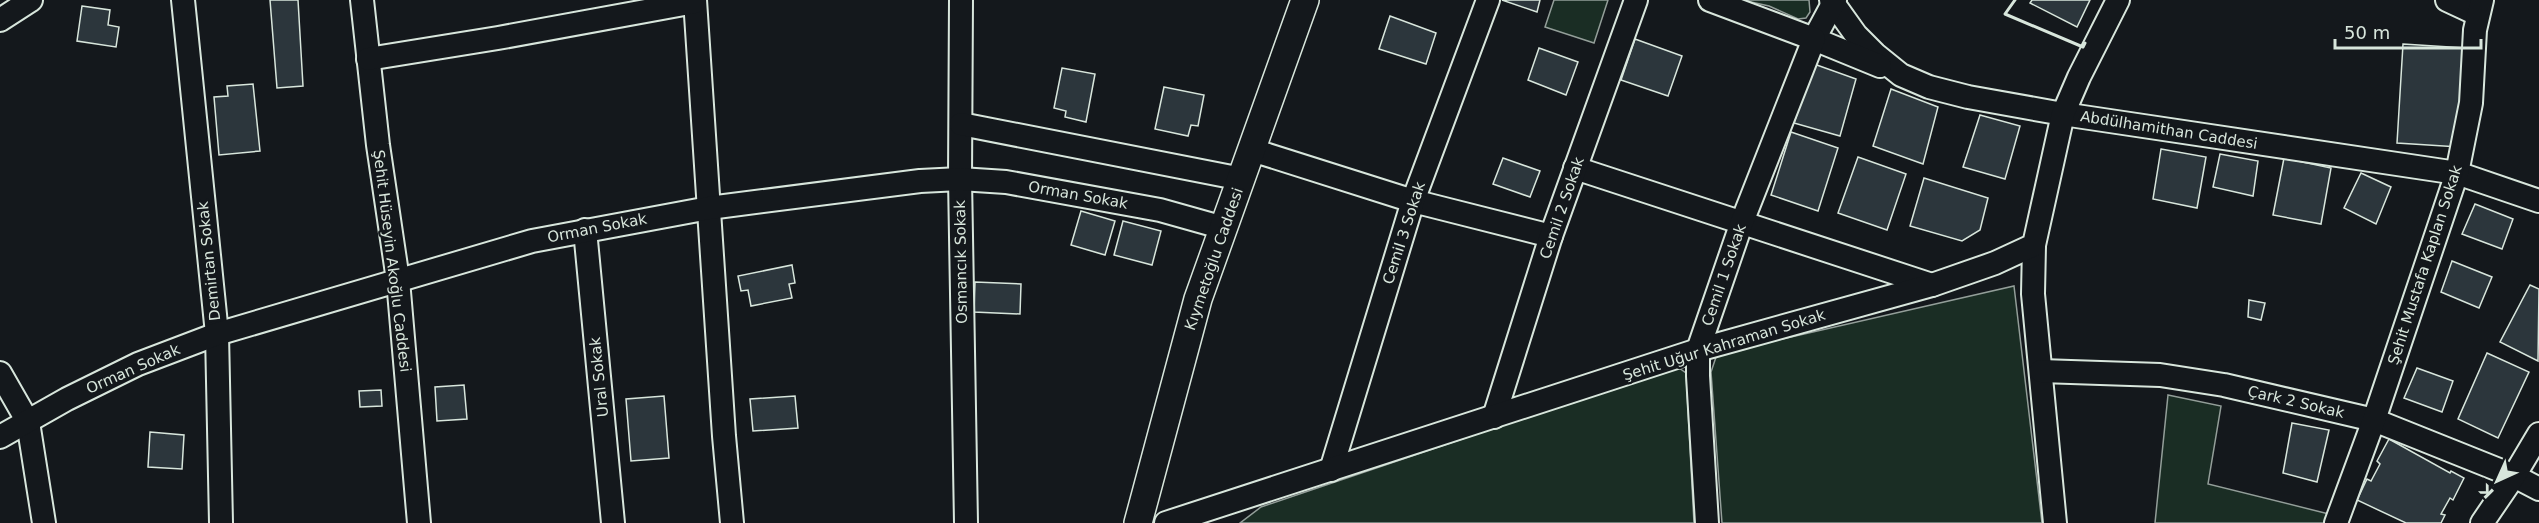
<svg xmlns="http://www.w3.org/2000/svg" width="2539" height="523" font-family="'DejaVu Sans',sans-serif">
<rect width="100%" height="100%" fill="#14181c"/>
<g fill="#1a2d24" stroke="#939e99" stroke-width="1.5">
<path d="M1554,0h54l-14,43 -49,-16z"/>
<path d="M1742,0h67l1,12 -4,6 -8,1 -29,-13z"/>
<path d="M2014,286l28,237h-320l-11,-151 6,-18z"/>
<path d="M1679,368l7,5 8,150h-454l21,-16 402,-136z"/>
<path d="M2168,395l53,11 -13,78 121,30 -4,9h-170z"/>
</g>
<g fill="#2c363c" stroke="#d8e6dc" stroke-width="1.5">
<path d="M270,0h28l5,86 -26,2z"/>
<path d="M1502,0h38l-3,12z"/>
<path d="M2032,0h58l-13,27 -47,-24z"/>
<path d="M82,6l28,4 -2,15 11,2 -3,20 -39,-6z"/>
<path d="M1390,16l46,17 -10,31 -47,-15z"/>
<path d="M1635,39l47,17 -14,40 -47,-16z"/>
<path d="M2403,44l62,4 -6,99 -62,-4z"/>
<path d="M1539,48l39,14 -12,33 -38,-15z"/>
<path d="M1814,64l42,15 -16,57 -46,-13z"/>
<path d="M1062,68l33,6 -9,48 -21,-5 1,-6 -12,-3z"/>
<path d="M253,84l7,67 -41,4 -5,-58 14,-1 -1,-10z"/>
<path d="M1164,87l40,8 -6,31 -7,-1 -3,11 -33,-7z"/>
<path d="M1891,89l47,18 -15,57 -50,-18z"/>
<path d="M1980,115l40,11 -15,53 -42,-12z"/>
<path d="M1791,132l47,16 -20,63 -47,-16z"/>
<path d="M2161,149l45,8 -9,51 -44,-9z"/>
<path d="M2220,154l38,7 -5,35 -40,-9z"/>
<path d="M1858,157l48,17 -19,56 -49,-17z"/>
<path d="M1503,158l37,13 -10,26 -37,-13z"/>
<path d="M2284,158l47,10 -10,56 -48,-9z"/>
<path d="M2361,173l30,14 -15,37 -32,-16z"/>
<path d="M1924,178l64,20 -8,32 -18,11 -52,-15z"/>
<path d="M2475,204l38,15 -11,30 -40,-15z"/>
<path d="M1081,211l34,10 -10,34 -34,-10z"/>
<path d="M1123,221l38,10 -9,34 -38,-10z"/>
<path d="M2452,261l40,16 -13,31 -38,-16z"/>
<path d="M792,265l3,18 -6,1 3,14 -41,8 -3,-16 -7,1 -3,-15z"/>
<path d="M975,282l46,2 -1,30 -46,-2z"/>
<path d="M2530,285l9,4 -1,72 -38,-19z"/>
<path d="M2249,300l16,3 -4,17 -13,-3z"/>
<path d="M2487,353l42,19 -31,66 -40,-19z"/>
<path d="M2417,368l36,13 -11,31 -38,-14z"/>
<path d="M464,385l3,34 -30,2 -2,-34z"/>
<path d="M381,390l1,16 -22,1 -1,-16z"/>
<path d="M664,396l5,62 -38,3 -5,-62z"/>
<path d="M795,396l3,32 -45,3 -3,-32z"/>
<path d="M2292,423l37,7 -12,52 -34,-9z"/>
<path d="M150,432l34,3 -2,34 -34,-2z"/>
<path d="M2389,439l61,34 1,-2 13,7 -11,22 -3,-2 -9,16 4,1 -4,8h-35l-49,-23 10,-21 4,2 9,-17 -3,-3z"/>
</g>
<g fill="none" stroke-linecap="round" stroke-linejoin="round">
<g stroke="#d8e6dc" stroke-width="26">
<g id="minor">
<path d="M183,0l34,334 4,189"/>
<path d="M362,0l16,145 20,135 21,243"/>
<path d="M695,0l29,436 8,87"/>
<path d="M961,0l-1,179 6,344"/>
<path d="M1831,0l25,35 19,19 26,21 28,12 39,10 95,17 394,59 82,28"/>
<path d="M1835,0l-21,39 66,27"/>
<path d="M2447,0l30,14"/>
<path d="M0,20l31,-20"/>
<path d="M368,59l130,-21 197,-36"/>
<path d="M961,124l281,55"/>
<path d="M1252,150l161,51 138,35"/>
<path d="M1575,168l357,117"/>
<path d="M585,230l28,293"/>
<path d="M2034,245l-1,49 22,229"/>
<path d="M2041,371l119,4 64,10 150,35 140,56 25,13"/>
<path d="M0,373l28,49 16,101"/>
<path d="M1494,417l57,-181 85,-236"/>
<path d="M0,437l67,-38 71,-35 79,-30 315,-93 177,-33 211,-27 40,-2 46,3 154,28 64,18"/>
<path d="M1331,470l82,-269 75,-201"/>
<path d="M1166,523l532,-173 234,-65 63,-22 39,-18 29,-131 16,-37 39,-77"/>
<path d="M1707,523l-9,-147v-26l44,-128 72,-183 -104,-39"/>
<path d="M2336,523l38,-103 83,-247 14,-70 4,-73 7,-30"/>
<path d="M2482,523l32,-47 25,-42"/>
</g>
</g>
<g stroke="#d8e6dc" stroke-width="30">
<path id="major" d="M1138,523l60,-224 107,-299"/>
</g>
<use href="#minor" stroke="#14181c" stroke-width="22"/>
<use href="#major" stroke="#14181c" stroke-width="27"/>
<path stroke="#d8e6dc" stroke-width="3" d="M2015,0l-10,14 78,33 2,-4"/>
</g>
<g text-anchor="middle" dominant-baseline="central" stroke-width="4.5" stroke-linejoin="round" paint-order="stroke">
<g font-size="15" fill="#d8e6dc" stroke="#14181c">
<text transform="translate(2169 130) rotate(9)">Abdülhamithan Caddesi</text>
<text transform="translate(1078 195) rotate(10)">Orman Sokak</text>
<text transform="translate(1562 208) rotate(-71)">Cemil 2 Sokak</text>
<text transform="translate(597 228) rotate(-11)">Orman Sokak</text>
<text transform="translate(1404 233) rotate(-72)">Cemil 3 Sokak</text>
<text transform="translate(1214 259) rotate(-71)">Kıymetoğlu Caddesi</text>
<text transform="translate(209 261) rotate(-96)">Demirtan Sokak</text>
<text transform="translate(392 261) rotate(83)">Şehit Hüseyin Akoğlu Caddesi</text>
<text transform="translate(961 262) rotate(-91)">Osmancık Sokak</text>
<text transform="translate(2425 265) rotate(-72)">Şehit Mustafa Kaplan Sokak</text>
<text transform="translate(1724 275) rotate(-71)">Cemil 1 Sokak</text>
<text transform="translate(1724 345) rotate(-17)">Şehit Uğur Kahraman Sokak</text>
<text transform="translate(133 369) rotate(-24)">Orman Sokak</text>
<text transform="translate(599 377) rotate(-96)">Ural Sokak</text>
<text transform="translate(2296 402) rotate(13)">Çark 2 Sokak</text>
</g>
</g>
<g transform="translate(2497 481) rotate(225)" stroke="#14181c" stroke-width="4.5" paint-order="stroke">
<path d="M0-4.5L10 22L0 15L-10 22Z" fill="#d8e6dc"/>
<text y="-9" font-size="16" font-weight="bold" text-anchor="middle" fill="#d8e6dc">K</text>
</g>
<path d="M2335 39v9h146v-9" fill="none" stroke="#d8e6dc" stroke-width="3"/>
<text x="2344" y="39" font-size="18" fill="#d8e6dc" stroke="#14181c" stroke-width="4.5" paint-order="stroke">50 m</text>
</svg>
